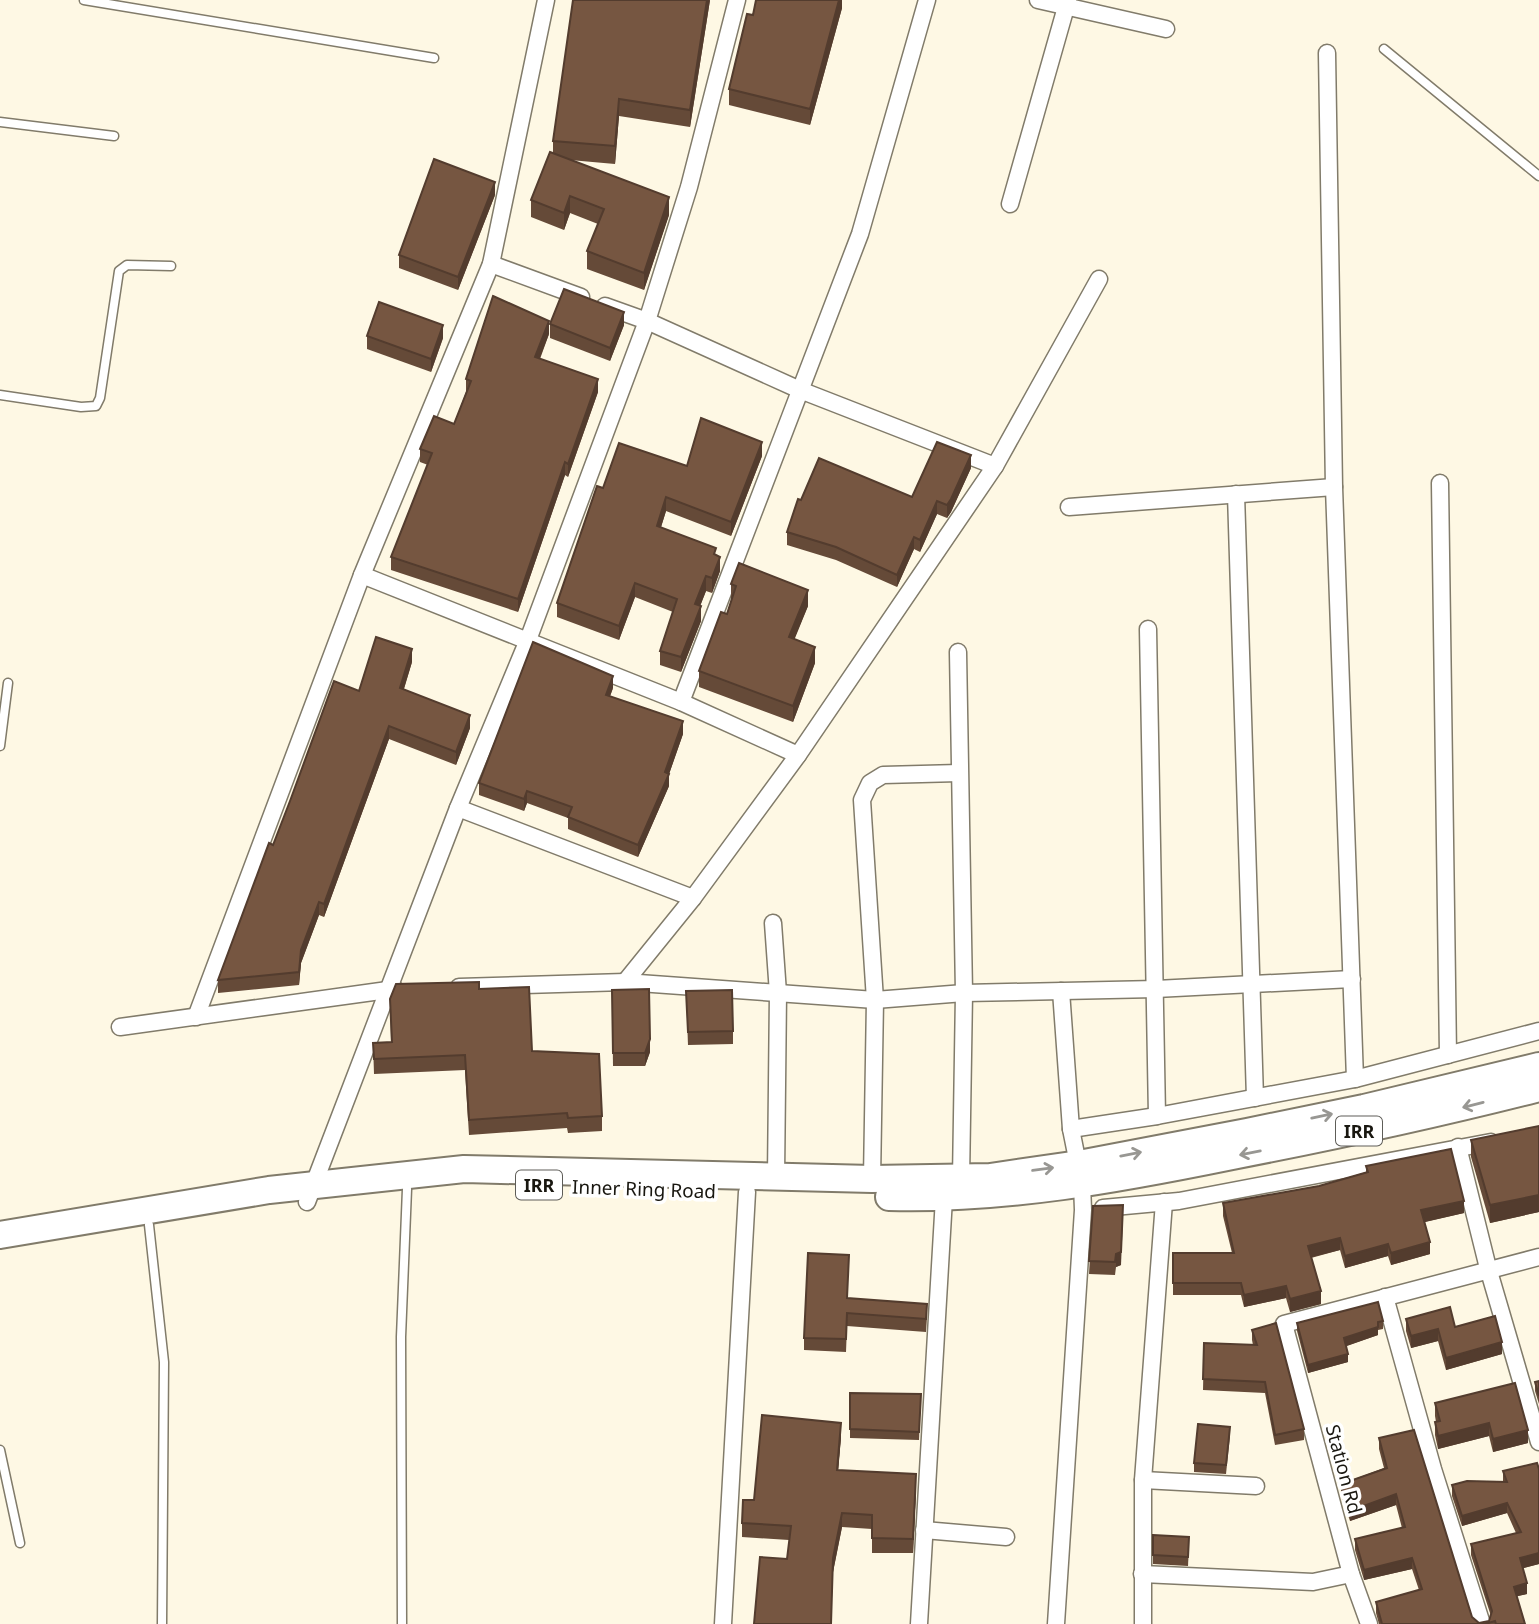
<svg xmlns="http://www.w3.org/2000/svg" width="1539" height="1624" font-family="'Noto Sans',sans-serif">
<rect width="100%" height="100%" fill="#fef8e4"/>
<g fill="none" stroke-linecap="round" stroke-linejoin="round">
<g stroke="#817b6a" stroke-width="11">
<g id="lane">
<path d="M84,0l350,58"/>
<path d="M1384,49l155,127"/>
<path d="M0,122l114,14"/>
<path d="M0,395l81,12 15,-1 4,-8 19,-127 8,-6 44,1"/>
<path d="M0,746l8,-63"/>
<path d="M149,1225l15,137 -2,262"/>
<path d="M0,1450l20,93"/>
<path d="M402,1624l-1,-287 6,-148"/>
</g>
</g>
<g stroke="#817b6a" stroke-width="19">
<g id="street">
<path d="M1038,0l128,29"/>
<path d="M1327,53l7,434 21,592"/>
<path d="M1010,204l58,-204"/>
<path d="M491,264l90,33"/>
<path d="M605,306l42,15 153,69 195,76"/>
<path d="M1440,483l8,572"/>
<path d="M1236,494l19,604"/>
<path d="M1069,507l265,-20"/>
<path d="M362,575l319,127 117,53"/>
<path d="M1148,629l9,487"/>
<path d="M958,652l6,341 -3,186"/>
<path d="M681,702l179,-468 67,-234"/>
<path d="M458,808l235,90"/>
<path d="M773,923l5,70 -2,184"/>
<path d="M625,982l68,-84 105,-143 197,-289 104,-187"/>
<path d="M459,987l166,-5 250,18 89,-7 192,-4 196,-10"/>
<path d="M196,1017l166,-442 129,-311 55,-264"/>
<path d="M120,1027l275,-38"/>
<path d="M1071,1129l86,-13 198,-37 184,-48"/>
<path d="M1458,1147l30,121 51,174"/>
<path d="M872,1179l3,-179 -13,-200 8,-17 13,-8 76,-2"/>
<path d="M307,1202l151,-394 70,-168 119,-319 42,-134 48,-187"/>
<path d="M1103,1208l76,-7 312,-59"/>
<path d="M1385,1297l48,172 49,155"/>
<path d="M1143,1480l113,6"/>
<path d="M924,1530l82,7"/>
<path d="M1142,1574l171,8 38,-8"/>
<path d="M723,1624l24,-432"/>
<path d="M919,1624l25,-426"/>
<path d="M1056,1624l27,-414 -1,-26 -11,-55 -10,-138"/>
<path d="M1143,1624v-144l21,-278"/>
<path d="M1369,1624l-18,-50 -67,-250 255,-67"/>
</g>
</g>
<g stroke="#817b6a" stroke-width="30">
<g id="primary">
<path d="M889,1197c116,3 230,-18 343,-41 103,-20 205,-42 307,-68"/>
<path d="M0,1235l269,-45 195,-21 408,10 118,-2 89,-13 168,-32 117,-24 175,-42"/>
</g>
</g>
<use href="#lane" stroke="#fff" stroke-width="8"/>
<use href="#street" stroke="#fff" stroke-width="16"/>
<use href="#primary" stroke="#fff" stroke-width="26"/>
</g>
<g fill="#654a38">
<path d="M710,0l-20,127 -71,-11 -4,48 -45,-4 99,55 -25,75 -57,-21v-18l11,-27 -28,-11 -6,17 -33,-13v-17l22,-47v-12z"/>
<path d="M842,0v8l-32,117 -81,-20v-16l24,-74z"/>
<path d="M495,195l-37,95 -59,-22v-13z"/>
<path d="M550,324l74,1 -14,36 -60,-23z"/>
<path d="M549,334l-9,25 58,33 -30,85 -3,-2 -47,137 -127,-42v-13l37,-92 -8,-3v-13l34,-25 12,-32v-13z"/>
<path d="M367,336l76,2 -12,34 -64,-23z"/>
<path d="M762,456l-31,80 -65,-25 -5,16 55,28 4,16 -8,22 -6,-2 -6,15 1,15 -20,51 -21,-7v-14l13,-39 -38,-15 -16,43 -62,-23v-14l46,-115z"/>
<path d="M971,468l-20,44 -4,6 -10,-4 -17,38 -6,-3 -17,38 -61,-27 -49,-15v-13l14,-32 111,-3z"/>
<path d="M731,584l77,22 -14,33 21,24 -22,59 -94,-35v-16l28,-57 4,-14z"/>
<path d="M412,662l-8,27 66,39 -14,37 -67,-26 -65,178 -5,-2 -18,48 -2,22 -81,8v-13l55,-135 86,-154z"/>
<path d="M613,688l-3,8 73,38 -14,40v12l-31,71 -70,-28v-11l-41,-15 -3,8 -45,-16v-12z"/>
<path d="M479,989l53,62 70,65v15l-34,2 -1,-5 -98,7 -4,-65 -91,4 -1,-31 18,-1 -1,-43z"/>
<path d="M612,990l38,62 -5,14h-32z"/>
<path d="M686,991l47,40v13l-45,1z"/>
<path d="M1539,1126v86l-49,11 -19,-66v-17z"/>
<path d="M1366,1166l98,47 -40,9 6,32 -39,11 -3,-9 -43,12 -5,-18 -29,8 10,46 -31,8 -4,-14 -42,9 -3,-12h-68v-42h59l-9,-37v-13l96,-17 47,-14z"/>
<path d="M1093,1206l28,59 -5,2 -1,8 -26,-1z"/>
<path d="M848,1298l79,19 -1,15 -79,-6 -1,26 -42,-2v-12z"/>
<path d="M1406,1319l49,8 47,27 -56,16 -8,-29 -27,7 -5,-17z"/>
<path d="M1383,1321v8l-5,1v5l-32,11 2,16 -40,11 -11,-42v-8z"/>
<path d="M1252,1330l52,99v11l-29,5 -10,-52 -62,-3 1,-47 49,2 -1,-5z"/>
<path d="M1539,1381v23l-4,-13v-9z"/>
<path d="M1515,1383l13,60 -35,9 -4,-16 -51,13 -3,-14v-13h1l-1,-6v-13z"/>
<path d="M850,1393l71,1 -2,46 -69,-2z"/>
<path d="M1230,1436l-4,38 -32,-2v-9z"/>
<path d="M841,1437l-3,33 78,19 -3,64h-41v-24l-30,-2 -9,45 -44,-32 -47,-3v-14l12,-23z"/>
<path d="M1379,1438l93,179 7,6 10,-2 2,-5 -20,-61v-11l45,-11 -9,-20 -45,13 -10,-30v-11l51,-3v-11l36,-2v95l-16,4 4,26 -10,2 8,28h-146l-3,-11v-11l43,-12 -7,-21 -48,11 -9,-30v-11l47,-11 -6,-23 -46,16 -9,-27v-10l43,-16 -5,-19z"/>
<path d="M1153,1535l36,11 -1,20 -35,-2z"/>
</g>
<g fill="#533c2e">
<path d="M707,0h3l-20,127v-17z"/>
<path d="M839,0h3v8l-32,117v-16z"/>
<path d="M619,99v17l-4,48v-18z"/>
<path d="M495,182v13l-37,95v-13z"/>
<path d="M570,196v17l-6,17v-17z"/>
<path d="M669,197v18l-25,75v-17z"/>
<path d="M624,312v13l-14,36v-13z"/>
<path d="M549,321v13l-14,36v-13z"/>
<path d="M443,325v13l-12,34v-13z"/>
<path d="M598,379v13l-30,85v-13z"/>
<path d="M762,442v14l-31,80v-14z"/>
<path d="M971,455v13l-20,44 -4,6v-13z"/>
<path d="M565,462v13l-47,137v-13z"/>
<path d="M666,497v14l-9,29v-14z"/>
<path d="M937,501v13l-17,38v-12z"/>
<path d="M914,537v12l-17,38v-12z"/>
<path d="M720,557v14l-8,22v-15z"/>
<path d="M706,576v15l-11,28v-15z"/>
<path d="M635,583v14l-16,43v-14z"/>
<path d="M808,590v16l-19,47v-16z"/>
<path d="M701,606v15l-20,51v-15z"/>
<path d="M815,647v16l-22,59v-16z"/>
<path d="M412,649v13l-12,39v-13z"/>
<path d="M613,676v12l-7,19v-12z"/>
<path d="M470,715v13l-14,37v-13z"/>
<path d="M683,721v13l-16,46 2,-6v12l-31,71v-12z"/>
<path d="M389,726v13l-65,178v-13z"/>
<path d="M527,791v12l-3,8v-12z"/>
<path d="M319,902v13l-18,48 -2,22v-13l2,-22z"/>
<path d="M650,1039v13l-5,14v-13z"/>
<path d="M1539,1195v17l-49,11v-18z"/>
<path d="M1464,1201v12l-43,10v-13z"/>
<path d="M1123,1218l-2,47 -5,2v-13z"/>
<path d="M1340,1238v12l-32,8v-12z"/>
<path d="M1430,1242v12l-39,11v-12z"/>
<path d="M1388,1244v12l-43,12v-12z"/>
<path d="M1286,1286v12l-42,9v-12z"/>
<path d="M1321,1291v13l-31,8v-13z"/>
<path d="M1378,1322v13l-34,12v-9z"/>
<path d="M1438,1329v12l-27,7v-12z"/>
<path d="M1502,1342v12l-56,16v-12z"/>
<path d="M1348,1354v8l-40,11v-8z"/>
<path d="M841,1423v14l-4,48v-15z"/>
<path d="M1489,1423v13l-51,13v-13z"/>
<path d="M1528,1430v13l-35,9v-13z"/>
<path d="M916,1474v15l-3,64v-14z"/>
<path d="M1396,1494v11l-46,16v-10z"/>
<path d="M1507,1503v10l-45,13v-10z"/>
<path d="M842,1513v14l-9,45 -2,52 2,-66z"/>
<path d="M1539,1553v11l-19,5v-11z"/>
<path d="M1412,1558v11l-48,11v-10z"/>
<path d="M1527,1583v11l-13,3v-10z"/>
</g>
<g fill="#765641" stroke="#533c2e" stroke-width="2">
<path d="M573,0h134l-17,110 -71,-11 -4,47 -62,-5z"/>
<path d="M756,0h83l-29,109 -81,-20 18,-75 6,1z"/>
<path d="M550,152l119,45 -25,76 -57,-22 17,-42 -34,-13 -6,17 -33,-13z"/>
<path d="M434,159l61,23 -37,95 -59,-22z"/>
<path d="M564,289l60,23 -14,36 -60,-24z"/>
<path d="M493,296l56,25 -14,36 63,22 -30,85 -3,-2 -47,137 -127,-42 41,-104 -12,-4 14,-33 20,8 17,-43 -5,-2z"/>
<path d="M379,302l64,23 -12,34 -64,-23z"/>
<path d="M701,418l61,24 -31,80 -65,-25 -9,29 59,22 -2,6 6,3 -8,21 -6,-2 -11,28 6,2 -20,51 -21,-6 17,-52 -42,-16 -16,43 -62,-23 40,-117 6,2 16,-45 68,23z"/>
<path d="M937,442l34,13 -20,44 -4,6 -10,-4 -17,39 -6,-3 -17,38 -61,-28 -49,-15 11,-33 3,1 18,-42 93,39z"/>
<path d="M739,563l69,27 -19,47 26,10 -22,59 -94,-35 22,-59 6,2 9,-28 -5,-2z"/>
<path d="M376,637l36,12 -12,39 70,27 -14,37 -67,-26 -65,178 -5,-2 -18,48 -2,22 -81,8 51,-137 4,2 17,-44 44,-120 25,10z"/>
<path d="M533,642l80,34 -7,19 77,26 -18,51 4,2 -31,71 -70,-28 4,-10 -45,-16 -3,8 -45,-16z"/>
<path d="M479,982v7l50,-2 3,64 67,3 3,62 -34,2 -1,-5 -98,7 -4,-65 -91,4 -1,-16 19,-1 -2,-43 6,-15z"/>
<path d="M649,989l1,50 -5,14h-32l-1,-63z"/>
<path d="M732,990l1,41 -45,1 -2,-41z"/>
<path d="M1539,1126v69l-49,10 -19,-65z"/>
<path d="M1451,1149l13,52 -43,9 9,32 -39,11 -3,-9 -43,12 -5,-18 -32,8 13,45 -31,8 -4,-13 -42,9 -3,-12h-68v-30h61l-11,-50 96,-17 49,-14 -2,-6z"/>
<path d="M1123,1205l-2,47 -5,2 -1,8 -26,-1 4,-55z"/>
<path d="M808,1253l41,2 -2,43 80,6 -1,15 -79,-6 -1,26 -42,-1z"/>
<path d="M1378,1302l5,19 -5,1v5l-34,11 4,16 -40,11 -11,-42z"/>
<path d="M1450,1307l5,20 40,-11 7,26 -56,16 -8,-29 -27,7 -5,-17z"/>
<path d="M1276,1323l28,106 -29,6 -10,-53 -62,-3 1,-36 53,2 -5,-15z"/>
<path d="M1539,1381v15l-4,-14z"/>
<path d="M1515,1383l13,47 -35,9 -4,-16 -51,13 -3,-14 5,-1 -5,-18z"/>
<path d="M850,1393l71,1 -2,38 -69,-3z"/>
<path d="M762,1415l79,8 -4,47 79,4 -3,65 -41,-1v-23l-30,-2 -9,45 -2,66h-77l6,-67 27,2 4,-33 -49,-3 1,-23h11z"/>
<path d="M1198,1424l32,3 -4,38 -32,-2z"/>
<path d="M1414,1430l58,187 7,6 10,-2 3,-10 -21,-67 50,-12 -14,-29 -45,13 -10,-31 15,-4 40,1 -4,-11 34,-8 2,6v84l-19,5 7,25 -13,4 11,37h-29l-1,-3 -10,3h-103l-6,-22 46,-13 -10,-31 -48,12 -9,-31 50,-12 -9,-33 -46,17 -9,-27 46,-16 -8,-30z"/>
<path d="M1153,1535l36,2 -1,20 -35,-2z"/>
</g>
<defs><path id="oneway-shaft" d="M-6 0H5M1.5-3L5.5 0L1.5 3" fill="none" stroke-width="1.6" stroke-linecap="round" stroke-linejoin="round" transform="scale(1.75)"/></defs>
<g stroke="#989793">
<use href="#oneway-shaft" transform="translate(1473 1105) rotate(166)"/>
<use href="#oneway-shaft" transform="translate(1322 1116) rotate(-12)"/>
<use href="#oneway-shaft" transform="translate(1250 1153) rotate(169)"/>
<use href="#oneway-shaft" transform="translate(1131 1154) rotate(-11)"/>
<use href="#oneway-shaft" transform="translate(1043 1169) rotate(-8)"/>
</g>
<g text-anchor="middle" dominant-baseline="central" stroke-width="7" stroke-linejoin="round" paint-order="stroke">
<g fill="#fff" stroke="#5e5d58" stroke-width="2">
<rect x="1336" y="1116.5" width="46" height="29" rx="5"/>
<rect x="516" y="1170.5" width="46" height="29" rx="5"/>
</g>
<g font-size="18" font-weight="bold" fill="#191710">
<text x="1359" y="1131">IRR</text>
<text x="539" y="1185">IRR</text>
</g>
<g font-size="19" fill="#191710" stroke="#fff">
<text transform="translate(644 1189) rotate(2)">Inner Ring Road</text>
<text transform="translate(1344 1469) rotate(75)">Station Rd</text>
</g>
</g>
</svg>
